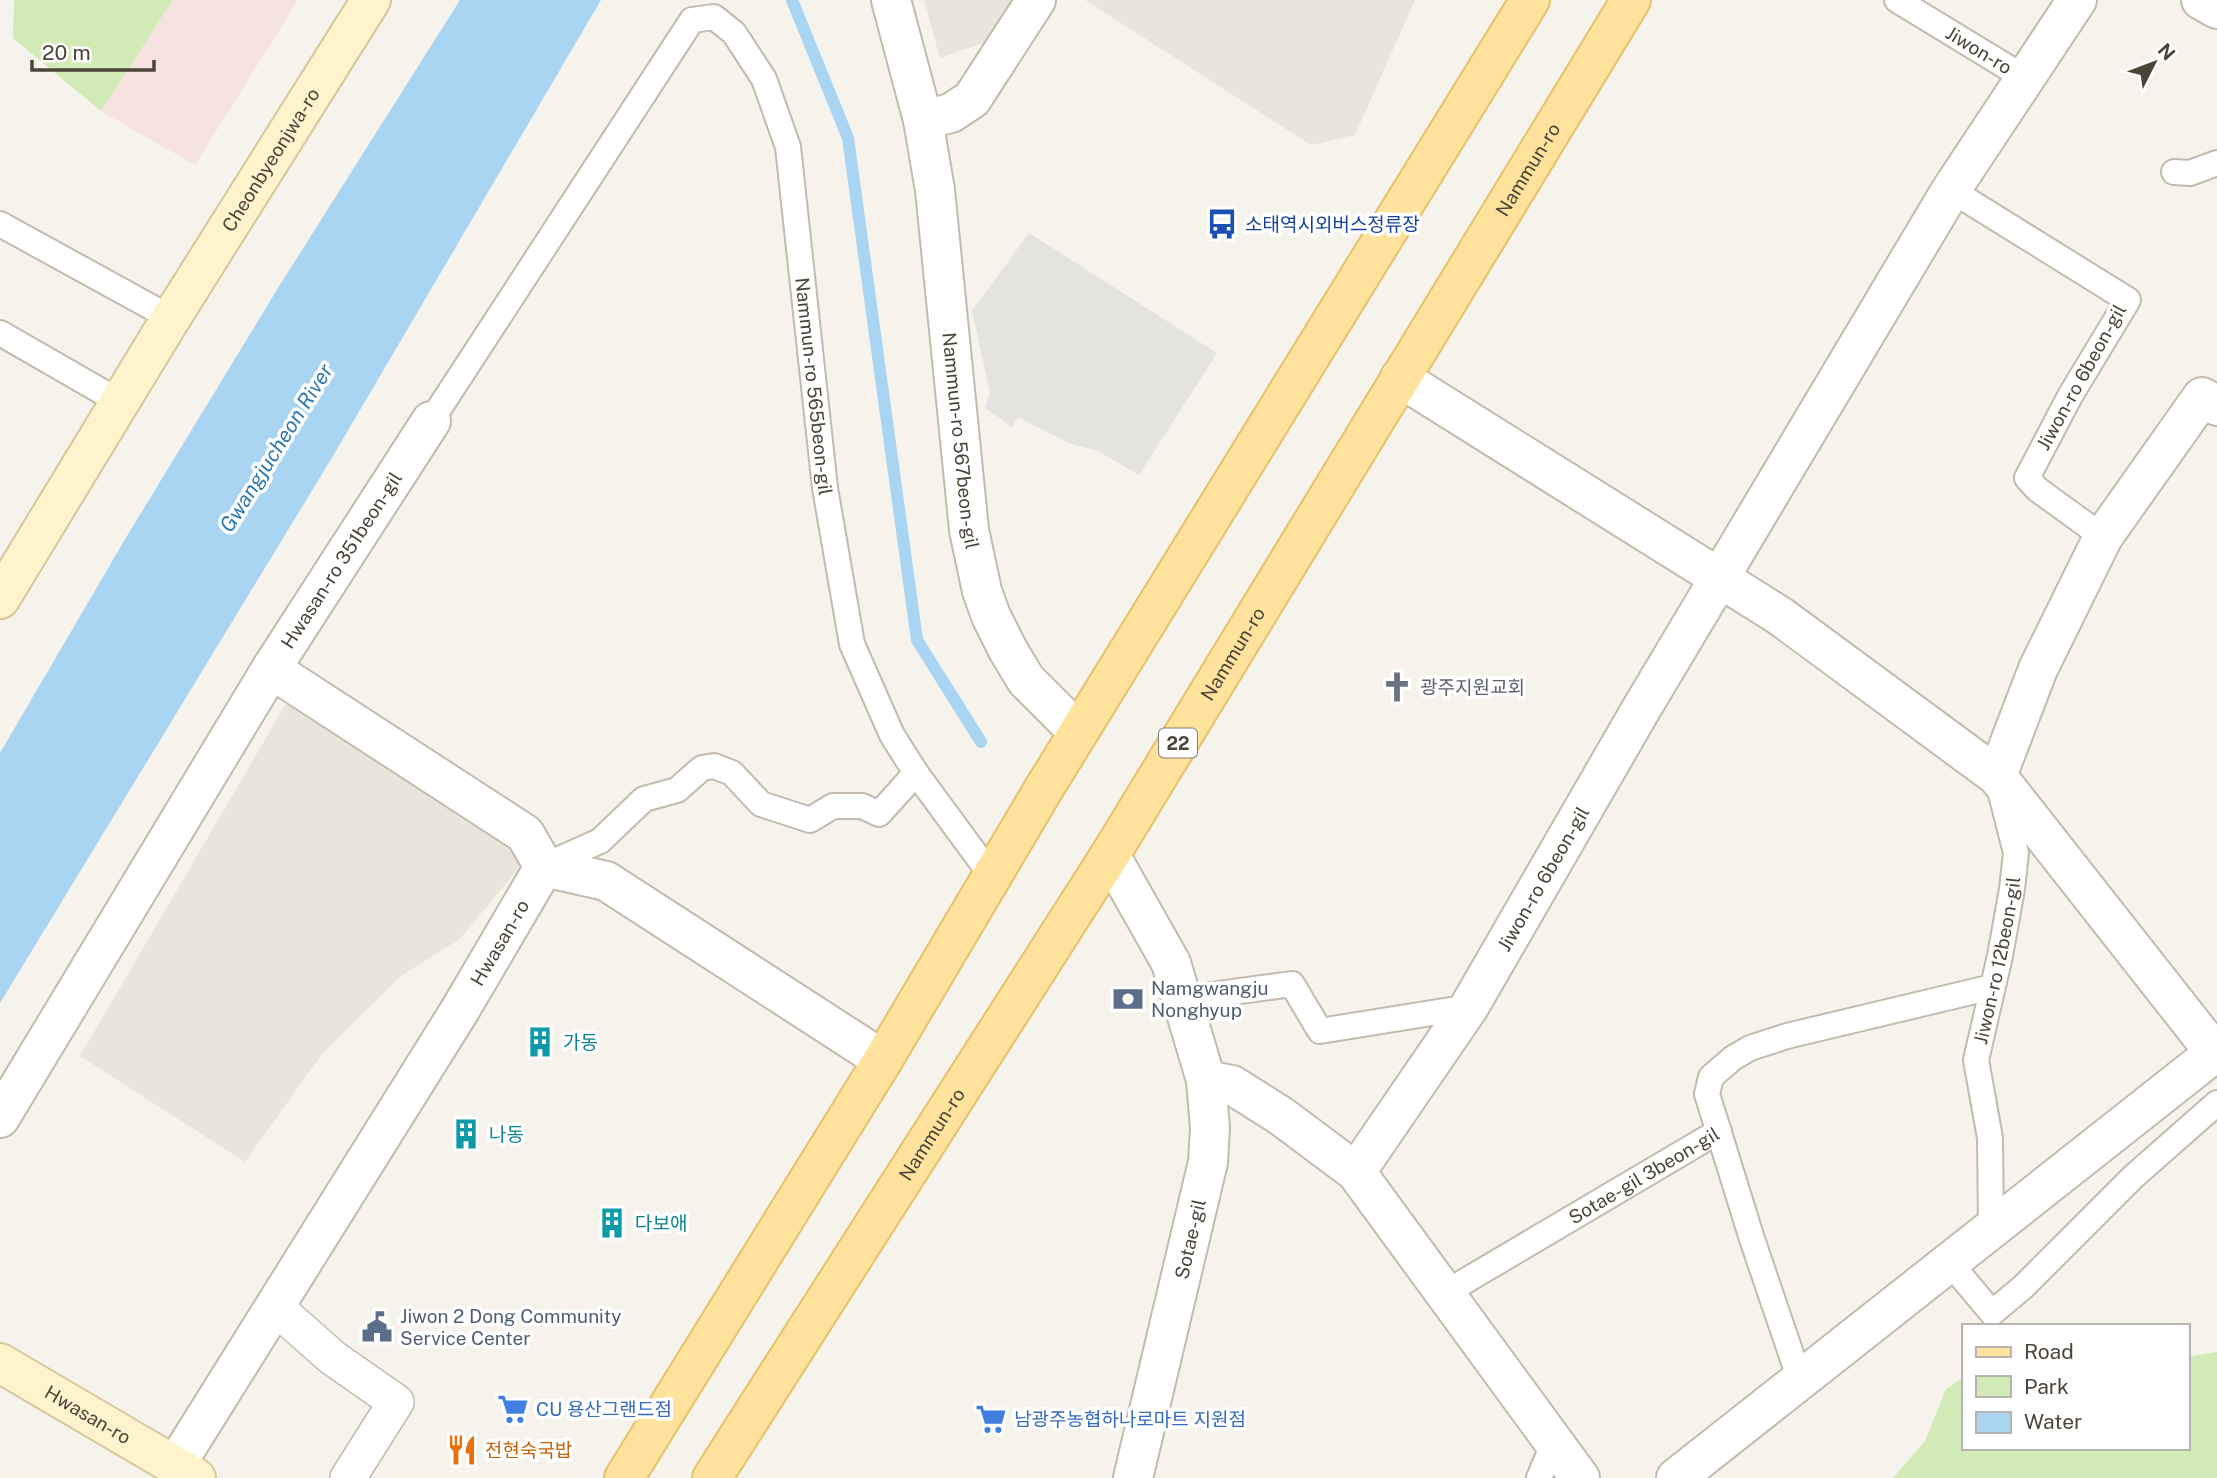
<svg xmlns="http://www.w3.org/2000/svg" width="2217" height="1478" font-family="'Public Sans','Noto Sans KR',sans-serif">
<rect width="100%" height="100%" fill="#f6f3ec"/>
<g fill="#eae5da">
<path d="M924,0h94l-26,40 -52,18z"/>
<path d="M1085,0h330l-60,135 -44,10z"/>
<path d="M287,702l239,157 -66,80 -58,36 -81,80 -76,107 -165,-106z"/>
</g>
<path fill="#f6e3e0" d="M173,0h125l-103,165 -94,-54z"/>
<g fill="#d2eab5">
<path d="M14,0h159l-72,111 -88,-73z"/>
<path d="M2217,1352v126h-324l32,-37 21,-52 17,-11v70h224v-91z"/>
</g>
<path fill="#e5e3e0" d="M1029,233l188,120 -78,122 -41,-24 -27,-7 -53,-27 -6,10 -27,-19 5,-15 -18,-82z"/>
<path fill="#a9d4f2" d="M460,0h141l-271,461 -330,542v-250l124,-212 154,-253z"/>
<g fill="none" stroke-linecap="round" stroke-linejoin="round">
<path stroke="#a9d4f2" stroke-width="12" d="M792,0l56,138 69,502 64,102"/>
<g stroke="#c2bbae" stroke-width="28">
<g id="service">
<path id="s1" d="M1897,0l128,78"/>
<path d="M2174,172l16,1 27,-10"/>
<path d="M1951,190l177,110 -58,96 -43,82 10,11 66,48"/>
<path d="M0,224l171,94"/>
<path d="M0,333l120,69"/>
<path id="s2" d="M431,421l261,-401 22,-3 20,16 30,46 24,68 37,341 27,156 40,91 24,38 75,102"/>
<path d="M544,866l56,-25 44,-42 33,-9 25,-22 12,-2 18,7 29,31 49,16 23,-14h29l17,8 37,-41"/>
<path d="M1182,999l110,-15 28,47 149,-24"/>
<path id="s3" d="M1991,1228l-1,-90 -14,-78 24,-104 12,-67 4,-36 -16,-63"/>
<path d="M1950,1263l42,50 31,-26 110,-110 84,-74"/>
<path id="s4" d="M1445,1293l274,-162"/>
<path d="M1800,1380l-48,-141 -45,-145 4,-17 22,-19 17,-10 37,-12 205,-49"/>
<path d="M1539,1478l15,-36"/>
</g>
</g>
<g stroke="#c2bbae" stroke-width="38">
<path id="pedestrian" d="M274,1306l59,52 63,44 -48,76"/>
</g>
<g stroke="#c2bbae" stroke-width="42">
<g id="minor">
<path d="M891,0l32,120"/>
<path id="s5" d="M1036,0l-64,99 -21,14 -28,7 12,70 34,340 13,61 9,25 17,34 18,30 52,52"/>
<path d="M2201,0l16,9"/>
<path d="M1400,378l380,238 217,160 218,277"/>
<path d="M1997,776l41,-107 65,-132 99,-140 15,9"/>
<path d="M1110,855l61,108 35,117 4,48 -2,34 -75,316"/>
<path d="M544,867l62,14 277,179"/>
<path d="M1206,1080l26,5 49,31 75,56 224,306"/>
<path id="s6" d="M0,1118l271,-449 160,-248"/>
<path id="s7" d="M1356,1172l113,-165 171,-296 311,-521 126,-190"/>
<path id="s8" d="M175,1466l285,-456 84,-143 -19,-33 -254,-165"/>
<path d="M1676,1478l541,-427"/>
</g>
</g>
<g stroke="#d6c79b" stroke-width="42">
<g id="secondary">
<path id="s9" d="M0,599l171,-281 200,-318"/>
<path id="s10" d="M0,1363l196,115"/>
</g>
</g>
<g stroke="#e6c16a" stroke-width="42">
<g id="primary">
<path d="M624,1478l259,-418 160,-270 487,-790"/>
<path id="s11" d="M712,1478l398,-623 521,-855"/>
</g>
</g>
<use href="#service" stroke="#fff" stroke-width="24"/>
<use href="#pedestrian" stroke="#fff" stroke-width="35"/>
<use href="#minor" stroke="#fff" stroke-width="38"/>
<use href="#secondary" stroke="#fff3cd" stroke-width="38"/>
<use href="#primary" stroke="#ffe39c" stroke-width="38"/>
</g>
<defs>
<g id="bus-bare" transform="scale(2.415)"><path d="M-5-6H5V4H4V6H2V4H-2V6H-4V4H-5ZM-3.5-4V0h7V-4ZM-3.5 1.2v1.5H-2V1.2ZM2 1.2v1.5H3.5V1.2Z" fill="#1a4fb4" stroke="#fff" stroke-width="2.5" paint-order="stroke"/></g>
<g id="church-bare" transform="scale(2.415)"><path d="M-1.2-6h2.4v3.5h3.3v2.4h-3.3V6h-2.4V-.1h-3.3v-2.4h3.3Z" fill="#6b7280" stroke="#fff" stroke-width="2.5" paint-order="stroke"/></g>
<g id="bank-bare" transform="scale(2.415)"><path d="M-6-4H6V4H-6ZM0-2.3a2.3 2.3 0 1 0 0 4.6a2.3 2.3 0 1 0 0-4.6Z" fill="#5c6f8a" stroke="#fff" stroke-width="2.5" paint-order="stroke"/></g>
<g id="building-bare" transform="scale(2.415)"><path d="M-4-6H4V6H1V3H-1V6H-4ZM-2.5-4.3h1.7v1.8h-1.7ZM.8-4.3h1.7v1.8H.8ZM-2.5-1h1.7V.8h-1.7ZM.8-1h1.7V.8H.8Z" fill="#0f9aa8" stroke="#fff" stroke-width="2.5" paint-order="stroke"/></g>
<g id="civic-bare" transform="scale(2.415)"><path d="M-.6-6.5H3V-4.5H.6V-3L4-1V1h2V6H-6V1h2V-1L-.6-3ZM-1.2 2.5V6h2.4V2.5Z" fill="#5c6f8a" stroke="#fff" stroke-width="2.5" paint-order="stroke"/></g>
<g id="supermarket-bare" transform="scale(2.415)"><path d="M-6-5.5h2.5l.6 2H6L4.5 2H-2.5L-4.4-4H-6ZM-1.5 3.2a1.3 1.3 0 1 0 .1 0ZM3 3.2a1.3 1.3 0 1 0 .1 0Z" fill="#3f7fe0" stroke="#fff" stroke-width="2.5" paint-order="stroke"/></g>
<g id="restaurant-bare" transform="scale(2.415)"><path d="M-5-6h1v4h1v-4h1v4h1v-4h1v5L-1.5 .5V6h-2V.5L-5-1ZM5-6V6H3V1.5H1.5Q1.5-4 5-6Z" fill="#e8710a" stroke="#fff" stroke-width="2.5" paint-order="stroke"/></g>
</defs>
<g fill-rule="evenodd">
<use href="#bus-bare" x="1222" y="224"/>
<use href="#church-bare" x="1397" y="687"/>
<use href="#bank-bare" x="1128" y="999"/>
<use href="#building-bare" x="540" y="1042"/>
<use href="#building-bare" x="466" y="1134"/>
<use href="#building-bare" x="612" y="1223"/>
<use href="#civic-bare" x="377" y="1327"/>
<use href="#supermarket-bare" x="513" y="1409"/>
<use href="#supermarket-bare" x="991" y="1419"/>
<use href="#restaurant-bare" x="462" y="1450"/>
</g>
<g text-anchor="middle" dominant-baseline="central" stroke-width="7" stroke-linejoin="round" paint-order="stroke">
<rect fill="#fff" stroke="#817c74" stroke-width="2" x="1159" y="728.5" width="38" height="29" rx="5"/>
<g font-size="18" font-weight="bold" fill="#4b4439">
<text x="1178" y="743">22</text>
</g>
<g font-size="19" fill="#4b4439" stroke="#fff">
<text stroke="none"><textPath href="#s1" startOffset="96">Jiwon-ro</textPath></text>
<text stroke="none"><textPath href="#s9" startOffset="516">Cheonbyeonjwa-ro</textPath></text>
<text stroke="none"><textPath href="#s11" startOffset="1542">Nammun-ro</textPath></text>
<text transform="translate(2081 377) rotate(-61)">Jiwon-ro 6beon-gil</text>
<text stroke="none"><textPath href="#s2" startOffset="894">Nammun-ro 565beon-gil</textPath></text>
<text stroke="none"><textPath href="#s5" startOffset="495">Nammun-ro 567beon-gil</textPath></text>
<text stroke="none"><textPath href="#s6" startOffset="654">Hwasan-ro 351beon-gil</textPath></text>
<text stroke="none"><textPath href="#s11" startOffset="975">Nammun-ro</textPath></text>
<text stroke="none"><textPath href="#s7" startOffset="348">Jiwon-ro 6beon-gil</textPath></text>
<text stroke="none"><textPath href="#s8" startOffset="616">Hwasan-ro</textPath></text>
<text stroke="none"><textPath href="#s3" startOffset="271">Jiwon-ro 12beon-gil</textPath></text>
<text stroke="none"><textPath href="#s11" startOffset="408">Nammun-ro</textPath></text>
<text stroke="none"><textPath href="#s4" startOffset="231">Sotae-gil 3beon-gil</textPath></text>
<text transform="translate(1190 1239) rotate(-77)">Sotae-gil</text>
<text stroke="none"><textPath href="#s10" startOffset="102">Hwasan-ro</textPath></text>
</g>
<g font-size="19" fill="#164399" stroke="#fff" text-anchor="start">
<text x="1245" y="224">소태역시외버스정류장</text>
</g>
<g font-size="19" fill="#5b616d" stroke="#fff" text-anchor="start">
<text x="1420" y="687">광주지원교회</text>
</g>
<g font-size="19" fill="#4e5e75" stroke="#fff" text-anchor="start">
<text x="1151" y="988">Namgwangju<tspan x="1151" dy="22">Nonghyup</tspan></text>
<text x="400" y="1316">Jiwon 2 Dong Community<tspan x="400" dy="22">Service Center</tspan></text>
</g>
<g font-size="19" fill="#0d838f" stroke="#fff" text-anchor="start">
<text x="563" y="1042">가동</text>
<text x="489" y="1134">나동</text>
<text x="635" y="1223">다보애</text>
</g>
<g font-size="19" fill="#366cbe" stroke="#fff" text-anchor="start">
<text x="536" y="1409">CU 용산그랜드점</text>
<text x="1014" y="1419">남광주농협하나로마트 지원점</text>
</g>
<g font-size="19" fill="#c56008" stroke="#fff" text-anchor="start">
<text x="485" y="1450">전현숙국밥</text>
</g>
<g font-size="21" font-style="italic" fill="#2e7ab2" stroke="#fff">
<text transform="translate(276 448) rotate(-58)">Gwangjucheon River</text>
</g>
</g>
<rect x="1962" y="1324" width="228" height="126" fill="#ffffff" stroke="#b7b4b0" stroke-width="2"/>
<rect x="1976" y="1347" width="35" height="10" fill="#ffe39c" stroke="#b7b4b0" stroke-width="2"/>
<text x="2024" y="1359" font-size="21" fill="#4b4439">Road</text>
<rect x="1976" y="1376" width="35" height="21" fill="#d2eab5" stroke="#b7b4b0" stroke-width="2"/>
<text x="2024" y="1394" font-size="21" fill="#4b4439">Park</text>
<rect x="1976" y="1412" width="35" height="21" fill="#a9d4f2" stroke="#b7b4b0" stroke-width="2"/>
<text x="2024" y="1429" font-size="21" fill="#4b4439">Water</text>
<g transform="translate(2154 63) rotate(48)" stroke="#ffffff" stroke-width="5" paint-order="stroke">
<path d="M0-5L12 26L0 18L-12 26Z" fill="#4b4439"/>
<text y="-10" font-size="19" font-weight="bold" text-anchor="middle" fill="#4b4439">N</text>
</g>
<path d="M32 60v10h122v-10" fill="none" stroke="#4b4439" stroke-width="3.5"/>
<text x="42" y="60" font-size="21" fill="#4b4439" stroke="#ffffff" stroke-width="5" paint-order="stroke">20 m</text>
</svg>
